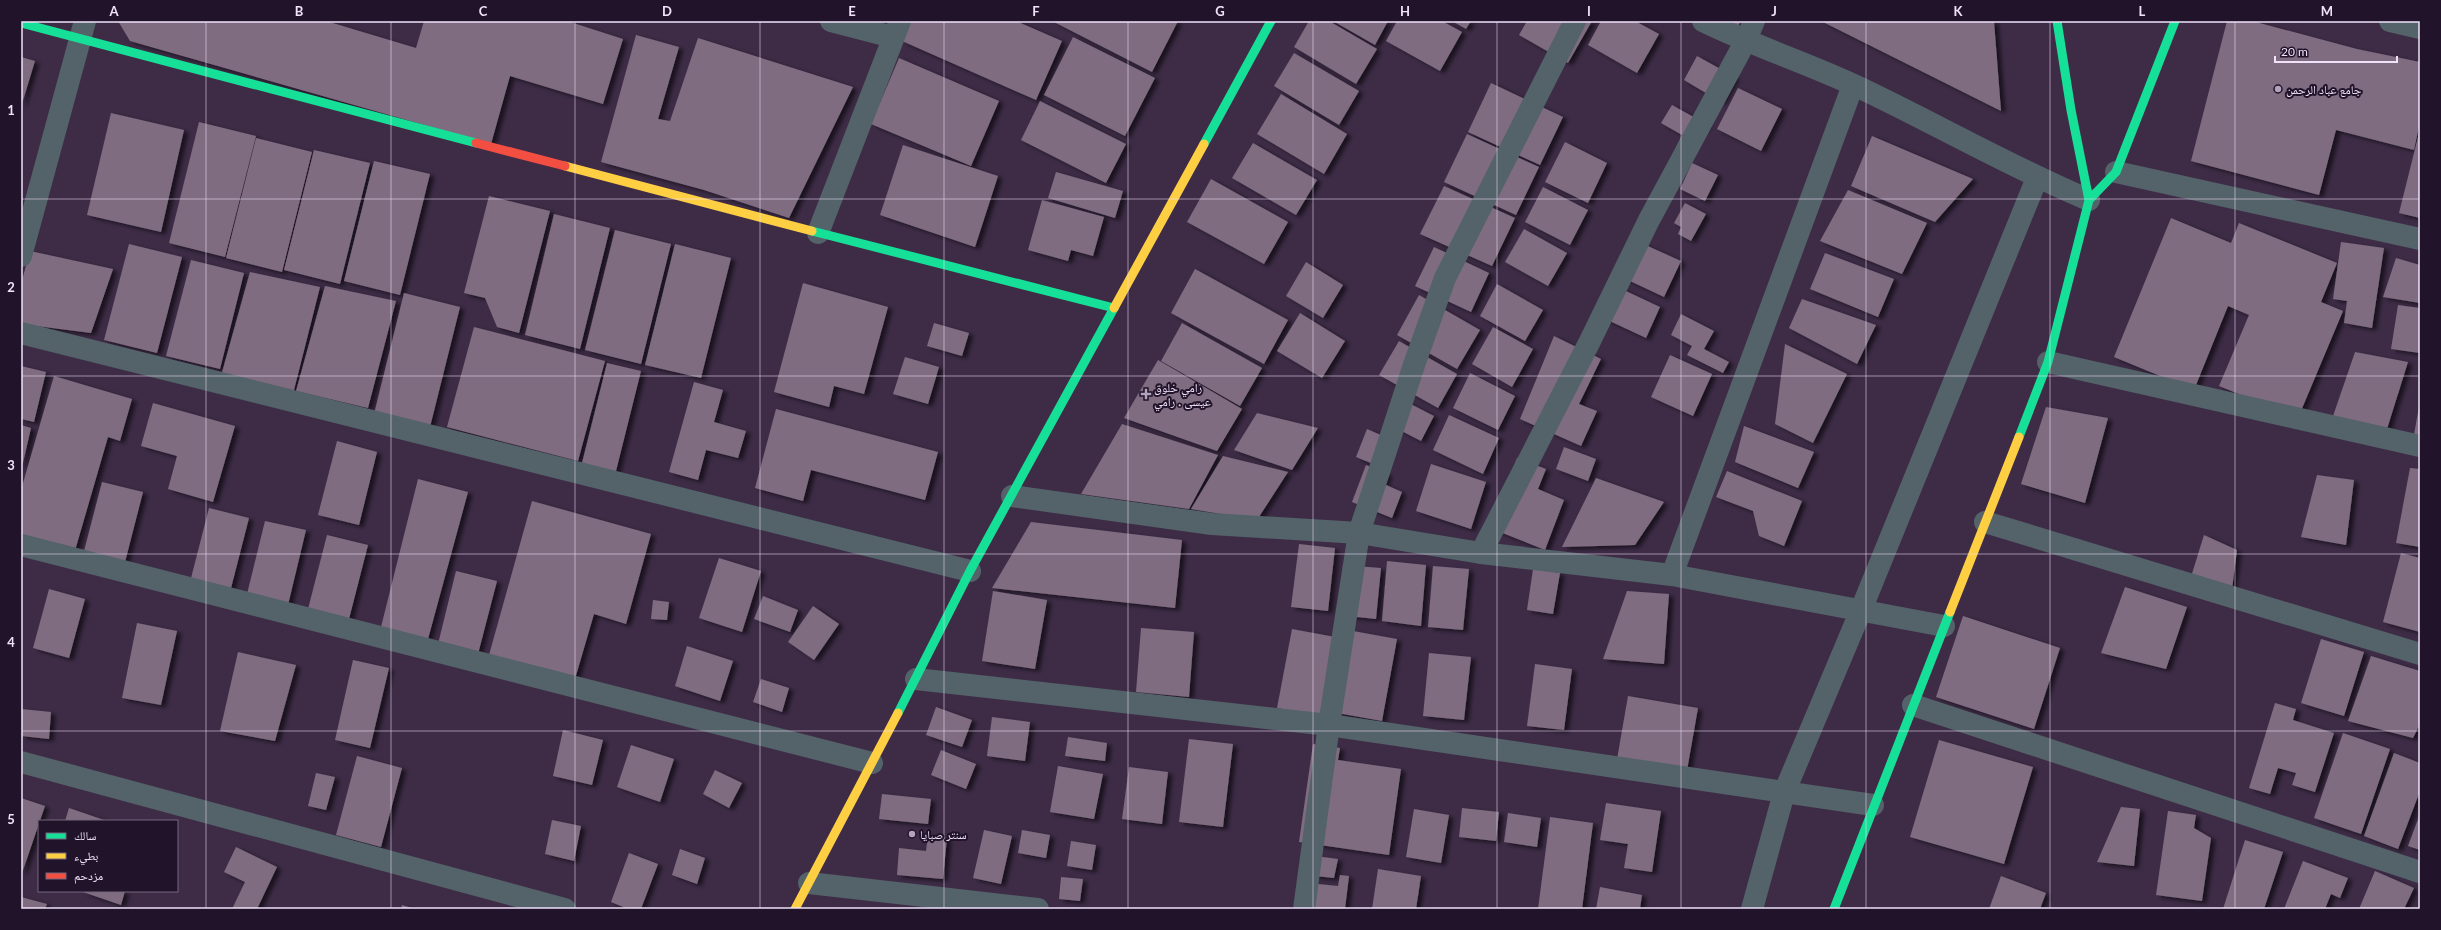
<svg xmlns="http://www.w3.org/2000/svg" width="2441" height="930" font-family="Lato,'Noto Naskh Arabic',sans-serif">
<defs>
<filter id="shadow"><feDropShadow dx="4.5" dy="2.5" stdDeviation="2" flood-color="#0009"/></filter>
</defs>
<rect width="100%" height="100%" fill="#3e2c47"/>
<g fill="#7f6c81" filter="url(#shadow)">
<path d="M118,21h208l90,27 8,-27h143l56,18 -20,65 -93,-28 -19,68 -361,-103z"/>
<path d="M911,21h105l46,20 -26,59 -134,-59z"/>
<path d="M1052,21h126l-26,51z"/>
<path d="M1309,21h20l48,28 -21,35 -62,-37z"/>
<path d="M1333,21h55l-13,24z"/>
<path d="M1397,21h45l20,11 -22,39 -54,-30z"/>
<path d="M1452,21h19l-5,8z"/>
<path d="M1527,21h65l-24,42 -49,-28z"/>
<path d="M1601,21h34l24,13 -22,39 -49,-28z"/>
<path d="M1727,21h14l-3,5z"/>
<path d="M1821,21h173l7,90z"/>
<path d="M2227,21h25l105,28 63,13v60l-6,28 -78,-20 -17,65 -128,-34z"/>
<path d="M636,35l43,12 -21,72 12,2 28,-83 155,49 -64,131 -85,-28 -103,-28z"/>
<path d="M1073,37l82,41 -30,58 -81,-41z"/>
<path d="M1294,53l65,38 -20,34 -65,-39z"/>
<path d="M1697,56l38,21 -14,25 -37,-22z"/>
<path d="M21,57l14,4 -14,46z"/>
<path d="M899,58l100,43 -28,65 -100,-42z"/>
<path d="M1491,83l72,34 -23,48 -72,-33z"/>
<path d="M1738,88l44,21 -21,42 -44,-22z"/>
<path d="M1281,94l66,40 -23,40 -67,-40z"/>
<path d="M1040,101l86,43 -20,39 -85,-43z"/>
<path d="M1672,105l36,20 -32,22 6,-12 -21,-12z"/>
<path d="M111,113l73,17 -23,102 -74,-17z"/>
<path d="M199,122l57,14 -31,121 -56,-14z"/>
<path d="M2419,133h1v85l-21,-5z"/>
<path d="M1467,134l72,33 -23,48 -72,-33z"/>
<path d="M1872,136l101,43 -38,43 -84,-36z"/>
<path d="M256,138l56,14 -30,120 -56,-14z"/>
<path d="M1565,142l42,21 -19,40 -43,-21z"/>
<path d="M1253,143l64,37 -21,35 -64,-37z"/>
<path d="M903,145l95,31 -23,71 -95,-32z"/>
<path d="M314,150l56,13 -30,121 -56,-14z"/>
<path d="M374,161l56,13 -30,121 -56,-14z"/>
<path d="M1692,163l26,12 -13,26 -25,-12z"/>
<path d="M1056,172l67,19 -8,27 -67,-20z"/>
<path d="M1211,179l77,43 -24,42 -77,-42z"/>
<path d="M1444,186l71,32 -23,48 -72,-32z"/>
<path d="M1543,187l45,23 -18,35 -45,-23z"/>
<path d="M1848,190l79,33 -25,51 -82,-33z"/>
<path d="M489,196l61,15 -31,122 -22,-6 -12,-29 -21,-5z"/>
<path d="M1042,200l62,17 -11,39 -22,-6 -3,11 -40,-11z"/>
<path d="M1685,203l21,11 -15,27 -13,-7 3,-7 -7,-4z"/>
<path d="M554,214l56,14 -30,121 -55,-14z"/>
<path d="M2171,218l60,25 8,-20 98,40 -16,39 22,9 -45,107 -79,-32 30,-71 -21,-9 -34,84 -80,-33z"/>
<path d="M1524,229l43,24 -19,33 -43,-24z"/>
<path d="M615,230l56,14 -30,120 -56,-14z"/>
<path d="M1630,238l51,23 -17,36 -51,-24z"/>
<path d="M2341,242l43,6 -12,80 -28,-5 3,-22 -14,-2z"/>
<path d="M129,244l53,13 -25,96 -53,-13z"/>
<path d="M675,244l56,14 -30,120 -56,-13z"/>
<path d="M1434,247l55,26 -18,39 -56,-26z"/>
<path d="M30,251l83,18 -22,64 -70,-9v-40z"/>
<path d="M1825,253l69,26 -16,38 -68,-28z"/>
<path d="M2396,258l24,7v38l-37,-6z"/>
<path d="M191,260l53,13 -24,96 -54,-13z"/>
<path d="M1306,262l37,23 -20,33 -37,-22z"/>
<path d="M1195,269l93,51 -24,44 -93,-51z"/>
<path d="M250,272l70,15 -27,107 -72,-18z"/>
<path d="M803,283l85,24 -24,87 -30,-8 -5,21 -55,-15z"/>
<path d="M1497,284l46,26 -18,31 -45,-25z"/>
<path d="M1613,285l47,22 -14,31 -47,-22z"/>
<path d="M325,286l71,15 -28,107 -72,-17z"/>
<path d="M404,293l56,14 -30,120 -56,-13z"/>
<path d="M1419,295l61,35 -23,39 -60,-34z"/>
<path d="M1802,299l74,26 -19,39 -68,-36z"/>
<path d="M2398,305l22,3v45l-29,-4z"/>
<path d="M1300,313l45,28 -23,37 -45,-27z"/>
<path d="M1681,314l33,17 -10,18 25,13 -6,11 -36,-18 5,-9 -21,-11z"/>
<path d="M934,323l35,10 -7,23 -35,-10z"/>
<path d="M1182,323l80,45 -22,38 -79,-45z"/>
<path d="M474,327l131,34 -27,100 -131,-34z"/>
<path d="M1493,327l40,22 -21,38 -40,-23z"/>
<path d="M1554,336l47,23 -22,45 18,7 -16,35 -61,-27z"/>
<path d="M1399,341l58,33 -19,34 -59,-33z"/>
<path d="M1785,344l62,30 -34,69 -38,-19z"/>
<path d="M2355,352l53,10 -21,67 -54,-13z"/>
<path d="M1670,355l42,19 -19,42 -42,-19z"/>
<path d="M905,357l34,10 -11,37 -35,-10z"/>
<path d="M1158,360l84,49 -25,42 -93,-33z"/>
<path d="M607,363l34,8 -26,104 -34,-8z"/>
<path d="M21,366l25,6 -12,50 -13,-3z"/>
<path d="M1470,373l45,23 -17,34 -45,-22z"/>
<path d="M54,376l78,23 -12,42 -12,-4 -34,117 -53,-16v-48z"/>
<path d="M694,382l29,8 -9,32 32,9 -8,27 -32,-8 -8,30 -29,-8z"/>
<path d="M1397,397l37,19 -13,25 -37,-19z"/>
<path d="M153,403l82,23 -22,76 -45,-13 9,-33 -36,-10z"/>
<path d="M2046,407l62,11 -23,85 -64,-19z"/>
<path d="M2419,407h1v35l-7,-2z"/>
<path d="M776,409l162,43 -13,48 -114,-30 -8,31 -48,-13z"/>
<path d="M1257,413l61,15 -26,42 -58,-20z"/>
<path d="M1449,415l50,23 -16,36 -50,-24z"/>
<path d="M1122,424l96,31 -29,54 -108,-15z"/>
<path d="M21,425l10,3 -9,39h-1z"/>
<path d="M1744,426l70,26 -16,36 -63,-26z"/>
<path d="M1367,429l23,10 -12,27 -22,-9z"/>
<path d="M337,441l40,11 -18,73 -41,-10z"/>
<path d="M1564,447l32,12 -8,22 -32,-12z"/>
<path d="M1223,456l65,16 -31,48 -66,-11z"/>
<path d="M1517,458l29,11 -8,20 26,11 -19,50 -55,-22z"/>
<path d="M1431,464l55,18 -15,47 -55,-18z"/>
<path d="M1366,465l22,9 -4,10 18,8 -10,26 -40,-16z"/>
<path d="M2410,468l10,1v78l-24,-4z"/>
<path d="M1727,471l75,30 -18,45 -25,-10 -6,-25 -37,-14z"/>
<path d="M2317,475l37,5 -8,65 -45,-8z"/>
<path d="M1596,478l68,24 -29,43 -73,2z"/>
<path d="M418,479l50,13 -40,147 -47,-12z"/>
<path d="M102,482l41,10 -19,74 -41,-11z"/>
<path d="M532,501l119,33 -25,90 -32,-10 -19,65 -86,-24z"/>
<path d="M209,508l40,10 -19,74 -40,-10z"/>
<path d="M265,521l41,9 -18,75 -41,-11z"/>
<path d="M1031,522l151,18 -7,68 -183,-20z"/>
<path d="M327,535l41,10 -19,74 -41,-10z"/>
<path d="M2204,535l33,15 -6,47 -41,-17z"/>
<path d="M1299,544l36,4 -7,63 -37,-4z"/>
<path d="M2401,553l19,5v74l-37,-10z"/>
<path d="M719,558l42,13 -19,61 -43,-14z"/>
<path d="M1387,561l39,4 -5,61 -39,-5z"/>
<path d="M1343,565l38,3 -5,51 -38,-4z"/>
<path d="M1433,566l36,3 -6,61 -35,-3z"/>
<path d="M1533,569l27,4 -7,41 -26,-4z"/>
<path d="M456,571l41,10 -19,73 -40,-10z"/>
<path d="M2125,587l62,20 -21,62 -65,-16z"/>
<path d="M49,589l36,10 -16,59 -36,-10z"/>
<path d="M993,591l54,9 -12,69 -53,-8z"/>
<path d="M1627,591l42,3 -5,70 -61,-5z"/>
<path d="M763,596l35,14 -8,22 -36,-13z"/>
<path d="M653,600l16,2 -2,18 -16,-1z"/>
<path d="M813,606l26,18 -25,36 -26,-18z"/>
<path d="M1963,616l97,32 -26,81 -98,-32z"/>
<path d="M137,623l40,8 -16,74 -39,-7z"/>
<path d="M1141,628l53,4 -5,65 -53,-5z"/>
<path d="M1292,629l54,10 -15,79 -54,-10z"/>
<path d="M1353,631l44,8 -15,82 -45,-8z"/>
<path d="M2321,639l43,13 -20,64 -43,-13z"/>
<path d="M687,646l46,15 -13,40 -45,-15z"/>
<path d="M238,652l58,13 -21,76 -55,-10z"/>
<path d="M1429,653l42,4 -7,63 -41,-4z"/>
<path d="M2371,656l49,15v53l-7,14 -65,-17z"/>
<path d="M353,660l36,8 -19,80 -35,-8z"/>
<path d="M1535,664l37,5 -8,61 -37,-4z"/>
<path d="M761,679l28,9 -7,24 -29,-10z"/>
<path d="M1628,696l70,12 -12,68 -70,-11z"/>
<path d="M2275,703l21,6 -3,11 41,13 -19,59 -23,-7 4,-12 -18,-5 -8,26 -21,-6z"/>
<path d="M936,707l36,13 -10,27 -36,-12z"/>
<path d="M21,709l30,3 -2,27 -28,-3z"/>
<path d="M992,717l38,5 -5,39 -38,-5z"/>
<path d="M563,730l40,10 -11,45 -39,-9z"/>
<path d="M2343,733l47,16 -29,85 -47,-16z"/>
<path d="M1068,737l39,6 -2,18 -40,-5z"/>
<path d="M1189,739l44,5 -10,83 -44,-5z"/>
<path d="M1939,740l94,27 -29,97 -94,-27z"/>
<path d="M1313,744l27,4 -2,12 63,9 -12,86 -90,-13z"/>
<path d="M631,745l43,14 -14,43 -43,-15z"/>
<path d="M941,750l35,14 -10,25 -35,-14z"/>
<path d="M2394,753l26,10v28l-22,58 -34,-13z"/>
<path d="M357,756l45,12 -21,79 -45,-12z"/>
<path d="M1058,766l45,8 -9,45 -44,-7z"/>
<path d="M1129,767l39,5 -6,52 -40,-5z"/>
<path d="M715,770l27,13 -13,25 -26,-14z"/>
<path d="M316,773l19,4 -9,33 -18,-4z"/>
<path d="M882,794l49,5 -3,25 -49,-5z"/>
<path d="M21,798l24,8 -24,70z"/>
<path d="M1606,803l55,8 -9,61 -28,-4 4,-24 -28,-4z"/>
<path d="M2121,807l19,2 -6,57 -37,-4z"/>
<path d="M69,808l38,13h-42z"/>
<path d="M1462,808l37,4 -3,29 -37,-4z"/>
<path d="M1414,809l35,6 -8,48 -35,-6z"/>
<path d="M2168,811l28,4 -2,13 17,10 -9,63 -46,-6z"/>
<path d="M1508,813l33,5 -4,29 -33,-5z"/>
<path d="M2420,814v36l-12,-4z"/>
<path d="M1550,817l43,6 -11,86h-44z"/>
<path d="M552,820l29,6 -7,35 -29,-7z"/>
<path d="M984,830l28,6 -11,48 -28,-6z"/>
<path d="M1022,830l28,5 -4,23 -28,-5z"/>
<path d="M928,836l19,2 -4,41 -46,-4 2,-27 27,3z"/>
<path d="M2245,840l38,12 -19,57h-41z"/>
<path d="M1071,841l25,4 -4,25 -25,-4z"/>
<path d="M236,847l41,20 -20,42h-25l13,-27 -21,-10z"/>
<path d="M680,849l25,9 -8,26 -25,-9z"/>
<path d="M629,853l29,11 -17,45h-13l-17,-7z"/>
<path d="M1308,855l30,4 -4,19 -29,-3z"/>
<path d="M2303,861l45,17 -8,20 -9,-4 -6,15h-41z"/>
<path d="M1378,869l43,7 -5,33h-44z"/>
<path d="M2375,871l39,17 -10,21h-45z"/>
<path d="M1340,875l9,1 -4,33h-40l3,-26 30,3z"/>
<path d="M2001,876l45,17 -6,16h-51z"/>
<path d="M1061,877l22,2 -3,22 -21,-2z"/>
<path d="M1600,887l42,8 -2,14h-44z"/>
<path d="M80,891h45l-4,14z"/>
<path d="M21,897l26,7 -2,5h-24z"/>
<path d="M402,905l13,4h-14z"/>
</g>
<g fill="none" stroke-linecap="round" stroke-linejoin="round">
<path stroke="#536369" stroke-width="22" d="M1752,909l32,-116 77,-183 176,-432"/>
<g stroke="#536369" stroke-width="22">
<path d="M831,21l62,16"/>
<path d="M1703,21c49,24 101,41 151,64 79,37 154,81 235,115"/>
<path d="M2390,21l30,7"/>
<path d="M2116,172l304,67"/>
<path d="M818,233l82,-212"/>
<path d="M21,256l64,-235"/>
<path d="M21,333l949,238"/>
<path d="M2048,362l372,84"/>
<path d="M1012,496l200,28 147,9 122,20 191,22 272,51"/>
<path d="M1985,522l435,132"/>
<path d="M21,545l851,218"/>
<path d="M1481,553l109,-212 59,-121 96,-178 9,-21"/>
<path d="M1672,575l181,-490"/>
<path d="M916,679l413,46 544,80"/>
<path d="M1913,705l507,167"/>
<path d="M21,762l544,147"/>
<path d="M809,883l229,26"/>
<path d="M1304,909l25,-184 30,-192 55,-168 31,-87 130,-257"/>
</g>
<g stroke="#16e098" stroke-width="9">
<path d="M2057,21l14,89 18,90"/>
<path d="M21,23l455,120"/>
<path d="M1204,144l67,-123"/>
<path d="M812,231l302,77"/>
<path d="M2019,437l29,-75 41,-162 27,-28 59,-151"/>
<path d="M898,713l72,-142 144,-263"/>
<path d="M1834,909l116,-297"/>
</g>
<g stroke="#ffcf43" stroke-width="9">
<path d="M565,166l247,65"/>
<path d="M1114,308l90,-164"/>
<path d="M1950,612l69,-175"/>
<path d="M795,909l103,-196"/>
</g>
<path stroke="#f24e42" stroke-width="9" d="M476,143l89,23"/>
</g>
<path fill="none" stroke="#f1e2fb" stroke-width="1" stroke-opacity="0.55" d="M206,21v888M391,21v888M575,21v888M760,21v888M944,21v888M1128,21v888M1313,21v888M1497,21v888M1681,21v888M1866,21v888M2050,21v888M2235,21v888M21,199h2399M21,376h2399M21,554h2399M21,731h2399"/>
<g fill="#b2a2bc" stroke="#211329" stroke-width="1.5">
<circle cx="2278" cy="89" r="4"/>
<path d="M1144 388h4v4h4v4h-4v4h-4v-4h-4v-4h4z"/>
<circle cx="912" cy="834" r="4"/>
</g>
<g text-anchor="middle" dominant-baseline="central" stroke-width="4" stroke-linejoin="round" paint-order="stroke">
<g font-size="12" fill="#f1e2fb" stroke="#211329" text-anchor="start">
<text x="2286" y="89">جامع عباد الرحمن</text>
<text x="1154" y="387">رامي خلوق<tspan x="1154" dy="14">عيسى . رامي</tspan></text>
<text x="920" y="834">سنتر صبايا</text>
</g>
</g>
<rect width="2441" height="930" fill="none" stroke="#211329" stroke-width="44"/>
<rect x="38" y="820" width="140" height="72" fill="#211329" stroke="#74667d"/>
<rect x="46" y="833" width="20" height="6" fill="#16e098" stroke="#74667d"/>
<text x="74" y="840" font-size="12" fill="#f1e2fb">سالك</text>
<rect x="46" y="853" width="20" height="6" fill="#ffcf43" stroke="#74667d"/>
<text x="74" y="860" font-size="12" fill="#f1e2fb">بطيء</text>
<rect x="46" y="873" width="20" height="6" fill="#f24e42" stroke="#74667d"/>
<text x="74" y="880" font-size="12" fill="#f1e2fb">مزدحم</text>
<path d="M2275 56v6h122v-6" fill="none" stroke="#f1e2fb" stroke-width="2"/>
<text x="2281" y="56" font-size="12" fill="#f1e2fb" stroke="#211329" stroke-width="3" paint-order="stroke">20 m</text>
<rect x="22" y="22" width="2397" height="886" fill="none" stroke="#f1e2fb" stroke-width="1.5"/>
<g font-size="13" text-anchor="middle" font-weight="bold" fill="#f1e2fb">
<text x="114" y="16">A</text>
<text x="299" y="16">B</text>
<text x="483" y="16">C</text>
<text x="667" y="16">D</text>
<text x="852" y="16">E</text>
<text x="1036" y="16">F</text>
<text x="1220" y="16">G</text>
<text x="1405" y="16">H</text>
<text x="1589" y="16">I</text>
<text x="1774" y="16">J</text>
<text x="1958" y="16">K</text>
<text x="2142" y="16">L</text>
<text x="2327" y="16">M</text>
<text x="11" y="115">1</text>
<text x="11" y="292">2</text>
<text x="11" y="470">3</text>
<text x="11" y="647">4</text>
<text x="11" y="824">5</text>
</g>
</svg>
